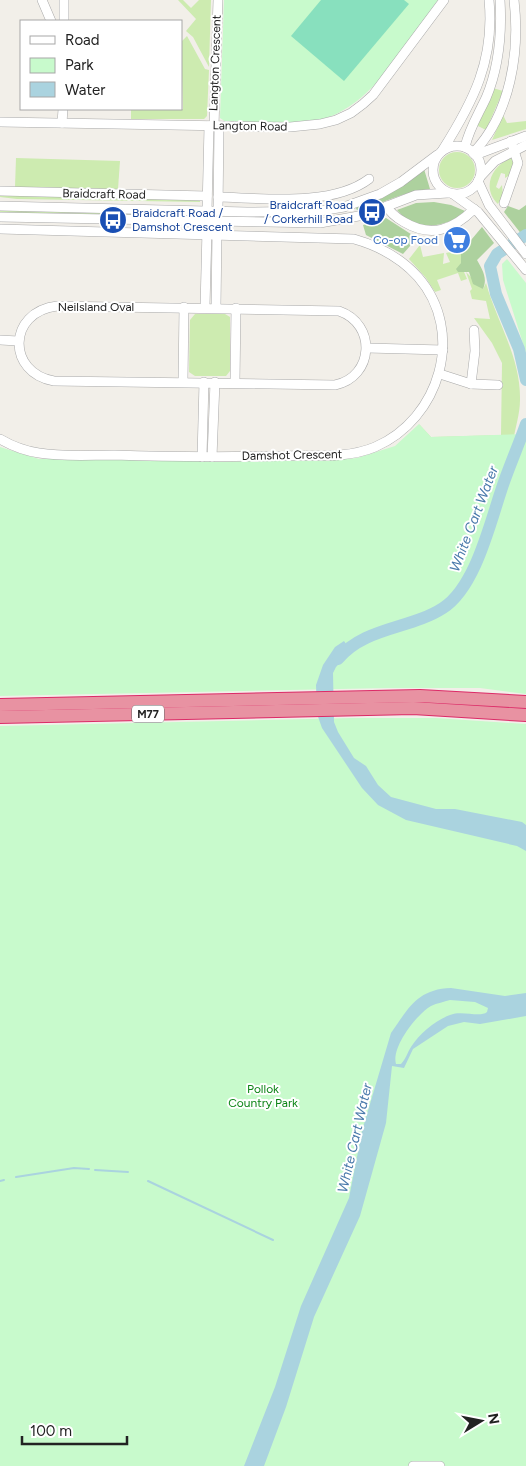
<svg xmlns="http://www.w3.org/2000/svg" width="526" height="1466" font-family="Figtree,sans-serif">
<rect width="100%" height="100%" fill="#f2efe9"/>
<g fill="#cdebb0">
<path d="M178,0h5l8,8 8,-8h12l-2,67 -16,-30 -7,-6 10,-12z"/>
<path d="M187,36l18,33 4,1 -2,46 -3,3h-73v-10h52l-2,-67z"/>
<path d="M493,88l10,3 -17,39 -10,-5z"/>
<path d="M503,115l4,8 19,-2v8l-34,11z"/>
<circle cx="457" cy="170" r="18"/>
<path d="M16,158l104,3 -2,28 -103,-2z"/>
<path d="M512,158l2,4 -4,13 -5,3v-4l-4,-1 -5,14 3,2 3,-4 1,10 -5,9c-17,-16 -6,-40 14,-46z"/>
<path d="M0,194l200,5v3l-183,-3 -17,-2z"/>
<path d="M0,209l173,5v1l-164,-2 -9,-1z"/>
<path d="M420,245l3,12 21,-4 -1,11 7,-2 -4,-9 18,-4 -3,3v11l-3,9h6l3,7 -6,2 -3,-8 -21,7 4,10 -6,2 -9,-14 -17,-19z"/>
<path d="M466,272l17,17 3,-6c11,39 35,75 34,117 0,14 -5,28 -7,42l-87,-4 -7,-14 12,13 70,-2 1,-72 -10,-20 -18,-25 16,1 -4,-18 -14,-2 -2,-8 2,-2z"/>
<path d="M195,314h30l5,3v54l-4,5h-31l-6,-4 1,-52z"/>
</g>
<g fill="#add19e">
<path d="M424,169l6,20c-25,2 -47,14 -71,22l-3,-2 1,-3z"/>
<path d="M434,202l17,3 14,6c-19,18 -50,21 -68,-1l19,-7z"/>
<path d="M526,205v35l-22,-28 4,-6 11,4z"/>
<path d="M386,218l31,20 -14,16 -37,-19 -3,-10z"/>
<path d="M482,227l12,16 -17,17c5,9 11,18 6,29l-10,-5 -4,-12h-11l-2,-3 5,-6v-11z"/>
</g>
<g fill="#c8facc">
<path d="M224,0h214c-31,42 -68,112 -124,121 -29,4 -59,1 -88,1l-6,-4z"/>
<path d="M507,259l19,24v70l-23,-73 -1,-16z"/>
<path d="M419,424l12,13 95,-3v260l-46,-6h-92l-388,8v-249l39,12h129l50,3 128,-3 11,-1 38,-12z"/>
<path d="M350,718h86l90,6v742h-526v-740z"/>
</g>
<path fill="#88e0be" d="M321,0h83l5,4 -65,77 -53,-45z"/>
<g fill="#aad3df" fill-rule="evenodd">
<path d="M344,641l7,10 -15,16 -3,6 1,49 4,10 16,26 12,8 12,19 13,12 45,12h19l67,13 4,3v26l-9,-5 -111,-26 -28,-15 -16,-17 -40,-60 -5,-14 -1,-29 7,-20 12,-18z"/>
<path d="M451,988l54,8 21,-3v23l-46,8 -16,-2 -16,4 -35,23 -9,19 -12,-2 -6,57 -26,93 -46,101 -28,90 -22,59h-20l31,-79 26,-81 48,-108 13,-67 29,-98c17,-24 26,-44 60,-45zM450,1000l25,2 13,6 -1,4c-7,6 -25,-2 -37,3 -14,5 -31,19 -39,32 -4,6 -5,12 -10,17h-5c-5,-17 21,-50 35,-58 6,-3 13,-4 19,-6z"/>
</g>
<g fill="none" stroke-linecap="round" stroke-linejoin="round">
<g stroke="#aad3df" stroke-width="2">
<path d="M95,1170l33,2"/>
<path d="M16,1177l58,-9 15,1"/>
<path d="M0,1181l4,-1"/>
<path d="M148,1181l125,59"/>
</g>
<g stroke="#aad3df" stroke-width="12">
<path d="M526,235l-29,19 -7,12 6,28 23,55 7,31"/>
<path d="M338,659c26,-32 73,-30 105,-51 34,-22 48,-90 61,-126 7,-20 15,-38 22,-58"/>
</g>
<g stroke="#a9a9a9" stroke-width="10">
<g id="minor">
<path d="M42,0l9,21"/>
<path d="M64,21v-21"/>
<path d="M0,122l290,5 30,-3 16,-4 15,-7 12,-9 10,-9 71,-95"/>
<path d="M62,123l1,-14"/>
<path d="M214,126l4,-126"/>
<circle cx="457" cy="170" r="24"/>
<path d="M465,147c4,-18 13,-32 21,-49 13,-31 16,-65 14,-98"/>
<path d="M442,151c31,-49 53,-91 47,-151"/>
<path d="M473,153c38,-39 47,-102 41,-153"/>
<path d="M475,155l51,-19"/>
<path d="M480,177l15,-16 31,-16"/>
<path d="M478,181l11,24 37,49"/>
<path d="M0,191l207,5"/>
<path d="M453,194l25,18 48,58"/>
<path d="M218,197c44,1 114,10 151,-18"/>
<path d="M504,203l14,-40 -7,-22"/>
<path d="M0,206l247,6 73,-1 24,-4 36,-13 21,-12 36,-27"/>
<path d="M387,206c3,7 10,12 17,16 27,16 49,8 70,-13"/>
<path d="M207,211l2,-85"/>
<path d="M218,211l1,-85"/>
<path d="M0,217l320,6 44,-8 52,-20 32,-2"/>
<path d="M0,229l354,10c25,7 46,18 64,38 48,55 22,142 -43,170 -28,12 -64,8 -94,9 -56,1 -111,1 -167,-1 -24,0 -51,2 -75,-2 -14,-2 -27,-7 -39,-14"/>
<path d="M57,306l282,5c38,13 35,66 -4,74l-281,-4c-47,-8 -47,-69 3,-75z"/>
<path d="M205,307l2,-77"/>
<path d="M216,308l1,-78"/>
<path d="M0,340l18,1"/>
<path d="M367,348l76,2"/>
<path d="M440,374l31,10 27,1"/>
<path d="M183,381l1,-74"/>
<path d="M235,382l1,-74"/>
<path d="M471,384l4,-33 -1,-21"/>
<path d="M202,457l2,-75"/>
<path d="M212,457l3,-75"/>
<path d="M413,1466h27"/>
</g>
</g>
<g stroke="#dc2a67" stroke-width="14">
<g id="highway">
<path d="M0,705l420,-9 106,6"/>
<path d="M0,717l413,-9 113,7"/>
</g>
</g>
<use href="#minor" stroke="#fff" stroke-width="9"/>
<use href="#highway" stroke="#e892a2" stroke-width="12"/>
</g>
<defs>
<g id="bus-disc" transform="scale(1.4375)"><circle r="9.5" fill="#1a4fb4" stroke="#fff"/><path d="M-5-6H5V4H4V6H2V4H-2V6H-4V4H-5ZM-3.5-4V0h7V-4ZM-3.5 1.2v1.5H-2V1.2ZM2 1.2v1.5H3.5V1.2Z" fill="#fff"/></g>
<g id="supermarket-disc" transform="scale(1.4375)"><circle r="9.5" fill="#3f7fe0" stroke="#fff"/><path d="M-6-5.5h2.5l.6 2H6L4.5 2H-2.5L-4.4-4H-6ZM-1.5 3.2a1.3 1.3 0 1 0 .1 0ZM3 3.2a1.3 1.3 0 1 0 .1 0Z" fill="#fff"/></g>
</defs>
<g fill-rule="evenodd">
<use href="#bus-disc" x="372" y="212"/>
<use href="#bus-disc" x="113" y="220"/>
<use href="#supermarket-disc" x="457" y="240"/>
</g>
<g text-anchor="middle" dominant-baseline="central" stroke-width="4" stroke-linejoin="round" paint-order="stroke">
<rect fill="#fff" stroke="#646464" stroke-width="1" x="132" y="705.5" width="32" height="17" rx="4"/>
<g font-size="11" font-weight="bold" fill="#222">
<text x="148" y="714">M77</text>
</g>
<g font-size="12" fill="#222" stroke="#fff">
<text transform="translate(215 63) rotate(-88)">Langton Crescent</text>
<text transform="translate(250 126) rotate(1)">Langton Road</text>
<text transform="translate(104 194) rotate(1)">Braidcraft Road</text>
<text x="96" y="307">Neilsland Oval</text>
<text transform="translate(292 455) rotate(-1)">Damshot Crescent</text>
</g>
<g font-size="12" fill="#164399" stroke="#fff" text-anchor="end">
<text x="353" y="205">Braidcraft Road<tspan x="353" dy="14">/ Corkerhill Road</tspan></text>
<text x="132" y="213" text-anchor="start">Braidcraft Road /<tspan x="132" dy="14">Damshot Crescent</tspan></text>
</g>
<g font-size="12" fill="#366cbe" stroke="#fff" text-anchor="end">
<text x="438" y="240">Co-op Food</text>
</g>
<g font-size="12" fill="#0c8416" stroke="#fff">
<text x="263" y="1089">Pollok<tspan x="263" dy="14">Country Park</tspan></text>
</g>
<g font-size="14" font-style="italic" fill="#4a7aab" stroke="#fff">
<text transform="translate(474 519) rotate(-69)">White Cart Water</text>
<text transform="translate(355 1138) rotate(-77)">White Cart Water</text>
</g>
</g>
<rect x="20" y="20" width="162" height="90" fill="#ffffff" stroke="#a7a7a7"/>
<rect x="30" y="36" width="25" height="8" fill="#ffffff" stroke="#a7a7a7"/>
<text x="65" y="45" font-size="15" fill="#222222">Road</text>
<rect x="30" y="58" width="25" height="15" fill="#c8facc" stroke="#a7a7a7"/>
<text x="65" y="70" font-size="15" fill="#222222">Park</text>
<rect x="30" y="82" width="25" height="15" fill="#aad3df" stroke="#a7a7a7"/>
<text x="65" y="95" font-size="15" fill="#222222">Water</text>
<g transform="translate(481 1421) rotate(80)" stroke="#ffffff" stroke-width="4" paint-order="stroke">
<path d="M0-4L9 19L0 12L-9 19Z" fill="#222222"/>
<text y="-8" font-size="14" font-weight="bold" text-anchor="middle" fill="#222222">N</text>
</g>
<path d="M22 1436v8h105v-8" fill="none" stroke="#222222" stroke-width="2.5"/>
<text x="30" y="1436" font-size="15" fill="#222222" stroke="#ffffff" stroke-width="4" paint-order="stroke">100 m</text>
</svg>
